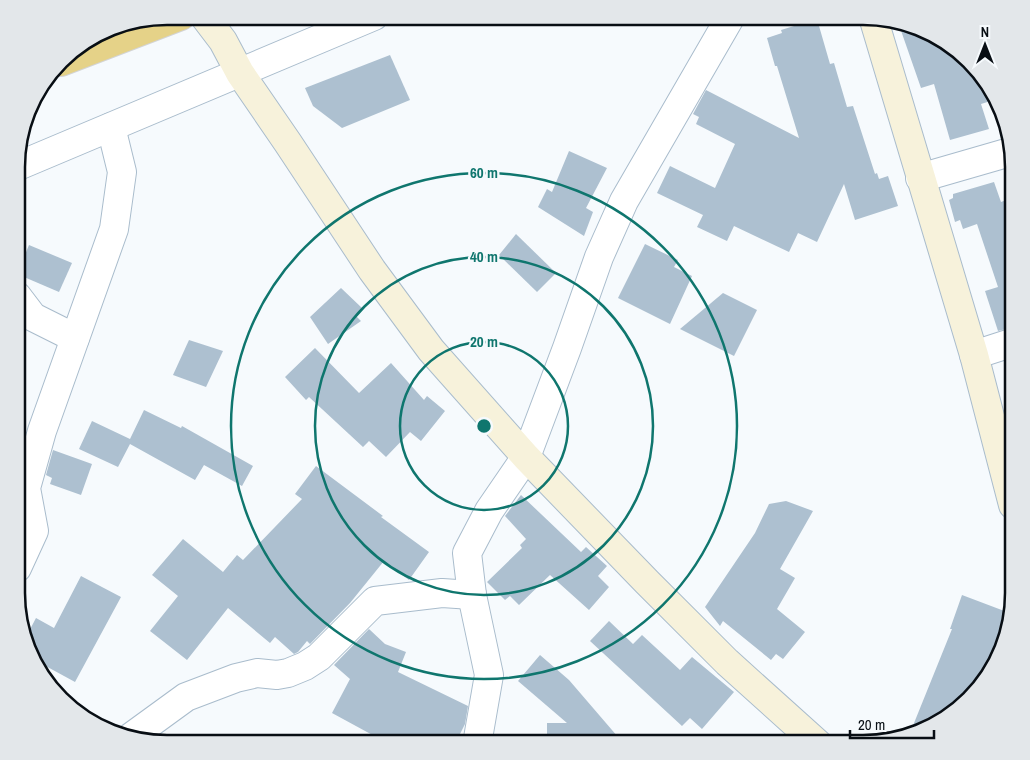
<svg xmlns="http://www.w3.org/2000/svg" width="1030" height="760" font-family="'Archivo Narrow',sans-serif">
<rect width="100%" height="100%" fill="#f6fafd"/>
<g fill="#adc0d0">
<path d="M817,19l13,45 4,-1 13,44 6,-1 22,68 2,-1 2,6 9,-3 10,30 -43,14 -11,-36 -27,58 -19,-9 -9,19 -55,-26 -7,15 -30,-14 6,-12 -46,-22 13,-27 45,22 20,-44 -39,-20 3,-7 -6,-3 13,-24 93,48 -22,-72h-2l-8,-28 15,-5 -1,-3z"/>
<path d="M898,22l22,6 42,25 35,46 -16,5 8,25 -39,11 -16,-56 -13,4z"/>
<path d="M390,55l20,45 -68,28 -29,-22 -8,-18z"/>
<path d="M569,151l38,17 -21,40 7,4 -9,24 -46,-29 9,-18 5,3z"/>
<path d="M994,182l7,20 13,-5v130l-16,4 -13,-40 13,-4 -21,-63 -14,5 -3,-9 -5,2 -6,-22 4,-2v-4z"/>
<path d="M516,234l40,39 -19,19 -38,-37z"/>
<path d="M645,244l33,16 -4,7 18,9 -22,48 -52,-26z"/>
<path d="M29,245l43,18 -13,29 -42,-18z"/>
<path d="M341,288l21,20 -6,8 5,5 -33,23 -18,-27z"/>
<path d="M723,293l34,17 -23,46 -54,-27z"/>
<path d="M189,340l34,11 -17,36 -33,-12z"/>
<path d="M315,348l44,45 32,-30 33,37 3,-4 18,15 -24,30 -11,-9 -24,25 -17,-16 -6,6 -54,-50 -3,3 -21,-23z"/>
<path d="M144,410l37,18 1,-2 71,40 -11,20 -38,-21 -9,15 -65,-36 -12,23 -39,-18 13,-28 38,18z"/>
<path d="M53,450l39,14 -11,31 -31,-11 2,-6 -6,-3z"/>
<path d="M316,466l67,50 -2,1 48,35 -20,28 -25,-19 -34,42 -40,41 -3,-3 -9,11 -4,2 -19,-17 -5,6 -42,-35 -41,52 -37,-29 28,-35 -26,-21 31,-36 40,33 14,-17 6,5 59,-61 -7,-5z"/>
<path d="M521,495l60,57 5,-5 21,19 -9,10 11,11 -20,23 -39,-35 -31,30 -9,-9 -5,4 -18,-18 35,-34 -2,-3 6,-6 -21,-23z"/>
<path d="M786,501l27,10 -33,58 15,9 -18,31 28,23 -22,27 -7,-5 -5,6 -48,-39 -3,5 -15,-19 50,-74 14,-29z"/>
<path d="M81,576l40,21 -46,85 -44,-24 -5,-21 10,-19 18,10z"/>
<path d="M962,595l45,17 -5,15 5,2 -10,31 -20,32 -48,36 -19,5 42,-104h-2z"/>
<path d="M609,621l24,23 9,-9 38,35 12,-13 42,35 -32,37 -12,-11 -8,8 -92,-85z"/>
<path d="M369,629l16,15 21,8 -8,20 70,34 -3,18 -10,20h-66l-57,-31 18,-34 -16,-14z"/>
<path d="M540,655l29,25 55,64h-77v-21h20l-49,-42z"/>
</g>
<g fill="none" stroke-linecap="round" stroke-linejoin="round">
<g stroke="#a9bccc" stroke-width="30">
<g id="street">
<path d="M18,166l356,-150"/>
<path d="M920,178l90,-26"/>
<path d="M17,296l16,21 42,21"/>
<path d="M974,355l40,-13"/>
<path d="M17,568l17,-37 -8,-43 16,-57 72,-202 8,-57 -11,-45"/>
<path d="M131,737l55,-40 50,-19 21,-5 20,2 11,-2 17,-7 14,-9 56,-56 67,-8 30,2"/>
<path d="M477,744l12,-69 -17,-80 -5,-42 22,-42 37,-54 41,-109 32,-91 25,-56 107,-185"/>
</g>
</g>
<g stroke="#a9bccc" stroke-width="30">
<g id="secondary">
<path d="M204,16l19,25 17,32 48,70 84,127 59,80 95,107 121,125 80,80 91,82"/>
<path d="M873,17l101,338 39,150"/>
</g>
</g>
<g stroke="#d3d4d5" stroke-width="30">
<path id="highway" d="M61,62l120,-46"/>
</g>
<use href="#street" stroke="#fff" stroke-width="28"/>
<use href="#secondary" stroke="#f7f2db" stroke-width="28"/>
<use href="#highway" stroke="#e5d288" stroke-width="28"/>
</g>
<g fill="none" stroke="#0f766e" stroke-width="2.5">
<circle cx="484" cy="426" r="84"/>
<circle cx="484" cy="426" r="169"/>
<circle cx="484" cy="426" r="253"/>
</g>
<path d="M0 0H1030V760H0ZM167 25H863A142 142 0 0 1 1005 167V593A142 142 0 0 1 863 735H167A142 142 0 0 1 25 593V167A142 142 0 0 1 167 25Z" fill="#e3e7ea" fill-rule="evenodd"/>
<path fill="none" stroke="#080e14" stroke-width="2.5" d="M167 25H863A142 142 0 0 1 1005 167V593A142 142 0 0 1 863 735H167A142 142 0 0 1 25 593V167A142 142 0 0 1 167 25Z"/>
<circle cx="484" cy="426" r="8" fill="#0f766e" stroke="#f6fafd" stroke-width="2.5"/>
<g font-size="15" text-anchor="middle" font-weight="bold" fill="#0f766e" stroke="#f6fafd" stroke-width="4.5" stroke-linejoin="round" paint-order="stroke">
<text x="484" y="178">60 m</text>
<text x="484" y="262">40 m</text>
<text x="484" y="347">20 m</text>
</g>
<g transform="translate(985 45)" stroke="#f6fafd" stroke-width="4" paint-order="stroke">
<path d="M0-4L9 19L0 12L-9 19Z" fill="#080e14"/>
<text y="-8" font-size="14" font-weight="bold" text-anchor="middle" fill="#080e14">N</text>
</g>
<path d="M850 730v8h84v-8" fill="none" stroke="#080e14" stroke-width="2.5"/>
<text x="858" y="730" font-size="15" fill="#080e14" stroke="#f6fafd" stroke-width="4" paint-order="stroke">20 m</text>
</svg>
